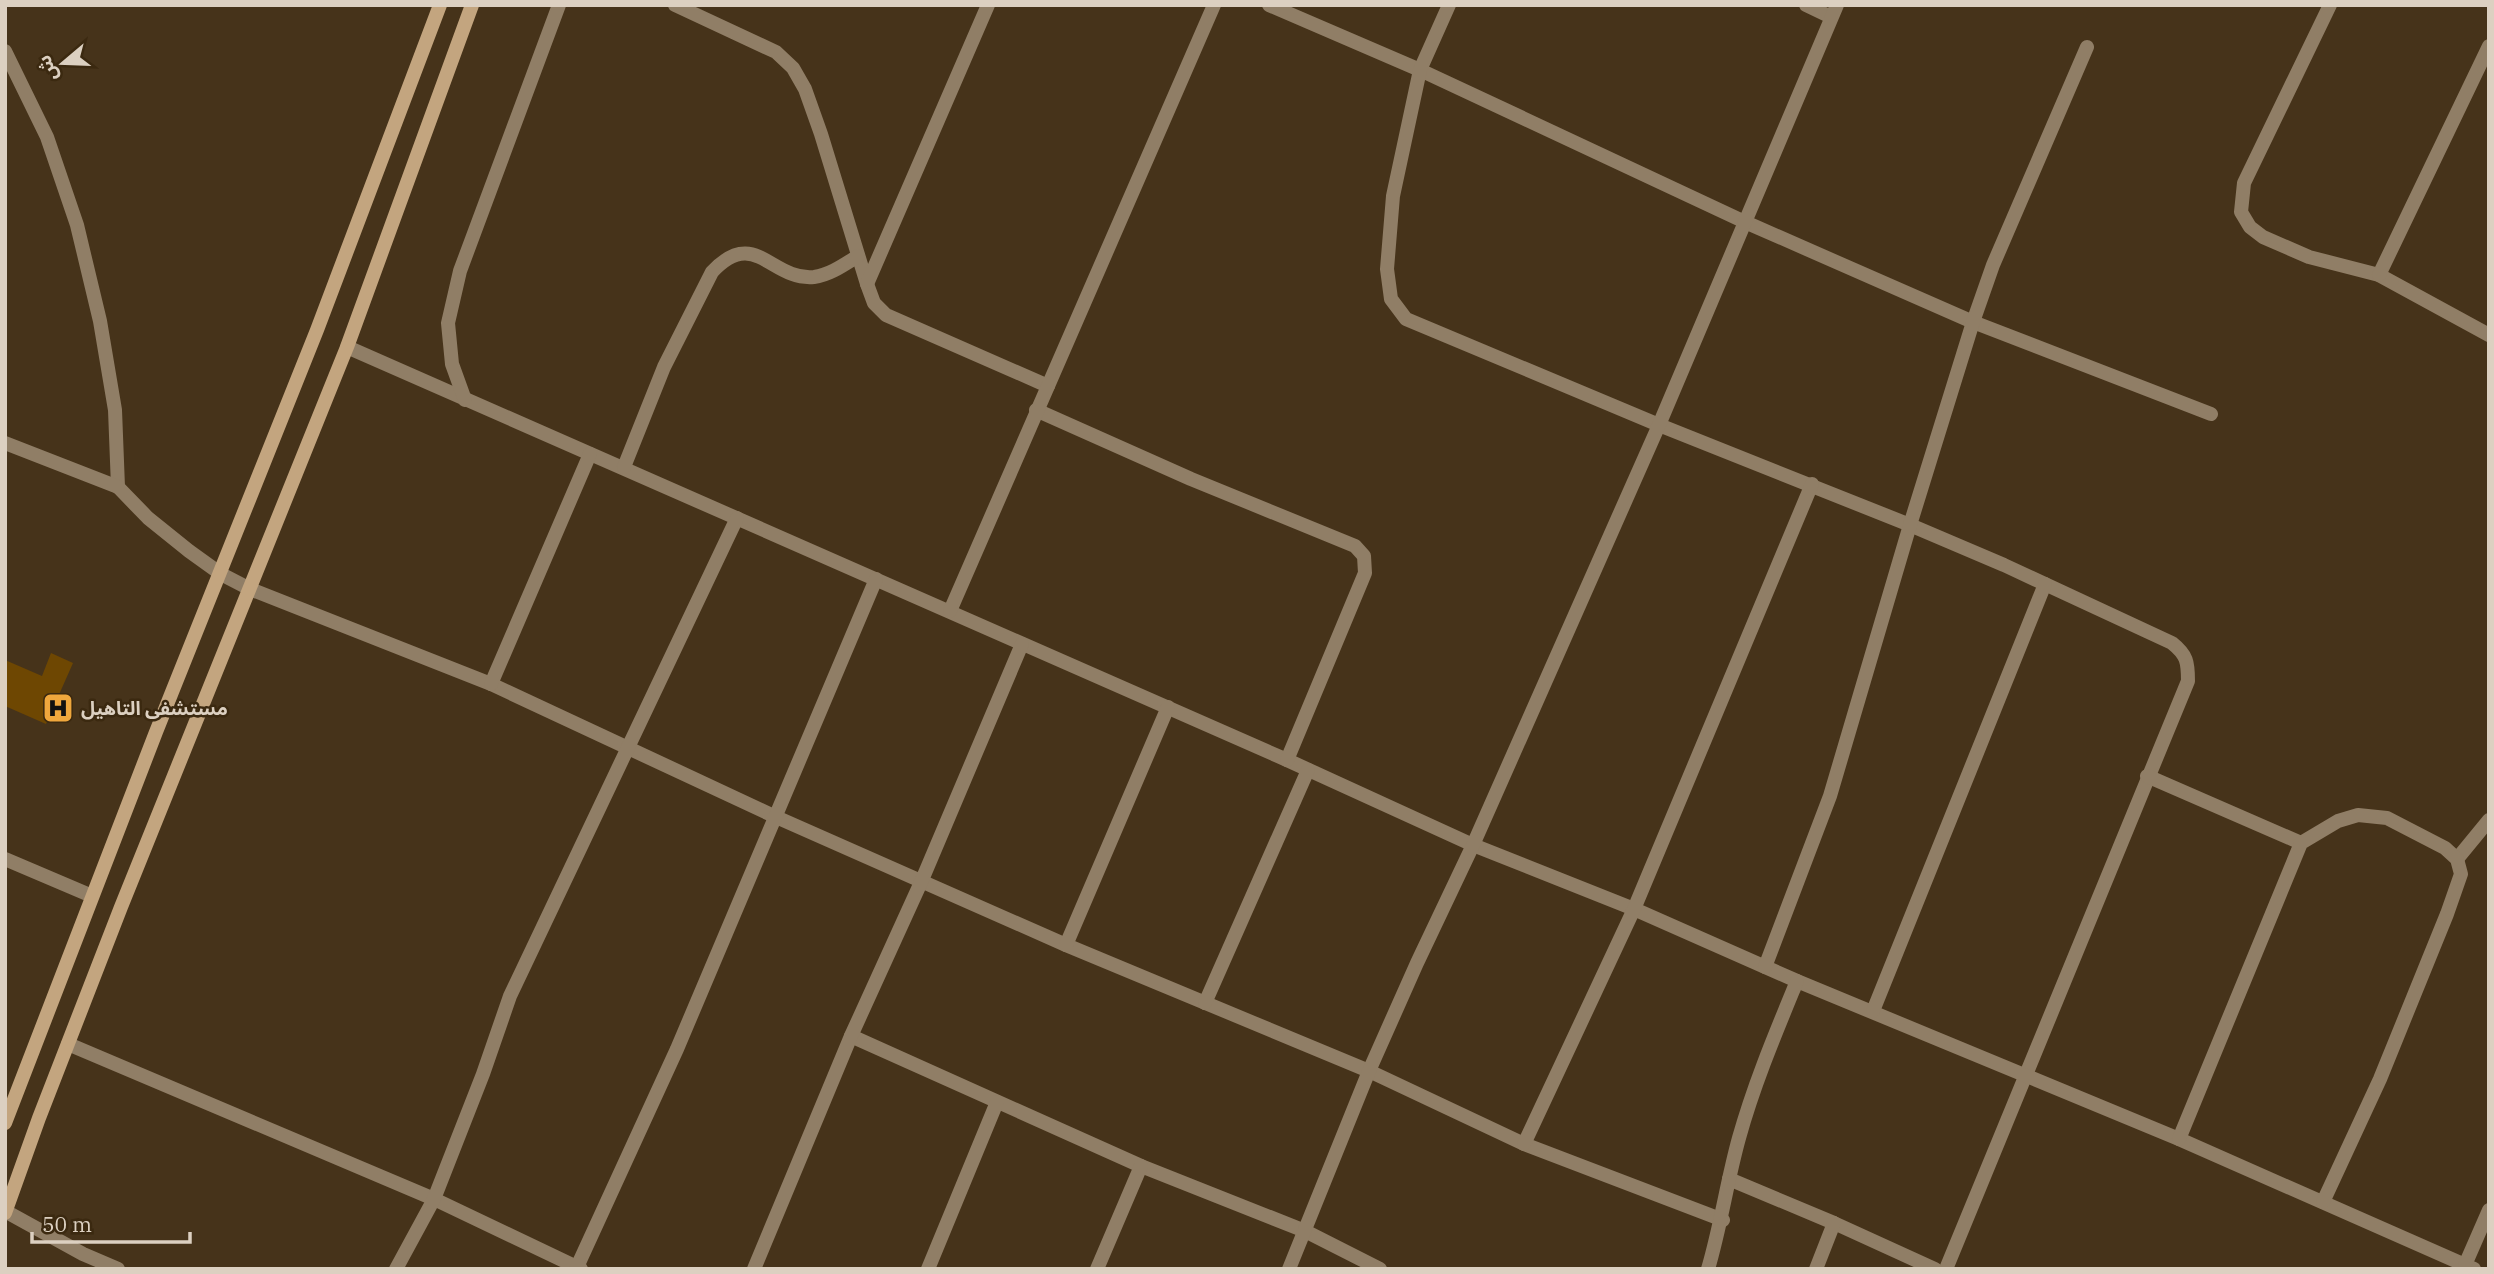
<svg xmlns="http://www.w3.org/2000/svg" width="2494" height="1274" font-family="'IBM Plex Serif','Noto Sans Arabic',serif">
<rect width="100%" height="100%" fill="#46331a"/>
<path fill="#6e4702" d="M51,653l22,10 -27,61 -41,-18v-46l37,16z"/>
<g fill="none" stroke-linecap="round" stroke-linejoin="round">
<g stroke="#907e66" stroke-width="14">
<path d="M675,5l101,47 17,16 12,21 16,45 46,150 7,19 12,12 162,71"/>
<path d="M1269,5l151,65 325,152 228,100 238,92"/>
<path d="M1449,5l-29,65 -27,126 -6,73 4,30 15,20 253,106 251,100 94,40 168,78c15,12 16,19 16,38l-242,588"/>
<path d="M1806,5l25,12"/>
<path d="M2330,5l-86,178 -3,29 9,15 13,10 46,20 70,18 110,60"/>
<path d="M5,51l42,86 30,88 23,96 15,89 3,77"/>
<path d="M2379,275l110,-229"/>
<path d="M867,284l121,-279"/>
<path d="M347,347l940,413 186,85 161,64 163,72 382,158 295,130"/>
<path d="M465,400l-13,-36 -4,-41 12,-52 99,-266"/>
<path d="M1036,410l155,69 164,67 9,10 1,17 -78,187"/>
<path d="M5,443l113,44 30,31 41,33 32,23 29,15 241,95 285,133 290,128 303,126 155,73 199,76"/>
<path d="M624,467l40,-100 48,-95c43,-46 59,9 102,5 16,-2 31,-13 44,-21"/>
<path d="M950,611l264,-606"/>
<path d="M491,684l99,-230"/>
<path d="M2147,776l154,67"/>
<path d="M5,859l87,37"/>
<path d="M2457,859l32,-39"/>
<path d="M1066,945l102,-238"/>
<path d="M1765,967l65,-171 80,-271 63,-203 20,-57 94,-218"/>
<path d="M1205,1003l103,-233"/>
<path d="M1873,1011l172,-427"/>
<path d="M851,1036l290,130 164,65 75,38"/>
<path d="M68,1044l366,155 147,70"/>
<path d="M2179,1139l122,-296 37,-22 20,-6 29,3 58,30 12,11 4,15 -14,40 -67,165 -57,123"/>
<path d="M1524,1144l110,-235 178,-425"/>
<path d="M1729,1179l105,44 101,46"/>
<path d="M5,1211l78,43 35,15"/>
<path d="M2465,1265l24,-55"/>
<path d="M577,1267l100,-218 199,-470"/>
<path d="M396,1269l38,-70 49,-125 27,-78 227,-478"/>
<path d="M754,1269l97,-233 71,-156 100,-236"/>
<path d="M928,1269l69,-167"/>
<path d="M1097,1269l44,-103"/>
<path d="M1289,1269l80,-198 48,-108 56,-118 186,-420 178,-420"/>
<path d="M1708,1269c13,-44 19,-88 31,-131 15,-54 37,-106 58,-157"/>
<path d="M1816,1269l18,-46"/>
</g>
<g stroke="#c3a57f" stroke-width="14">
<path d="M5,1123l151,-391 161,-402 123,-325"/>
<path d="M5,1213l34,-95 82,-211 226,-560 125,-342"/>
</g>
</g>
<defs>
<g id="hospital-square" transform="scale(1.575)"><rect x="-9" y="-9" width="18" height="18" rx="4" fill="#efa73d" stroke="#3b2910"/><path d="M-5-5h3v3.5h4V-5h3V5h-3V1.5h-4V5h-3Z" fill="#111"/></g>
</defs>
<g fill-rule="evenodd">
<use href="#hospital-square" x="58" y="708"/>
</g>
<g text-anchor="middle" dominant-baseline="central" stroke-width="5" stroke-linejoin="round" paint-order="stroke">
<g font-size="19" font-weight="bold" fill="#dcd0c1" stroke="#3b2910" text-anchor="start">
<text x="81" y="708">مستشفى التاهيل</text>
</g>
</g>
<rect width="2494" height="1274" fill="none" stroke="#dcd0c1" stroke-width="14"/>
<g transform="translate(63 63) rotate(251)" stroke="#3b2910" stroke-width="5" paint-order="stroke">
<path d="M0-5L12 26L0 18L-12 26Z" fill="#dcd0c1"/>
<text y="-10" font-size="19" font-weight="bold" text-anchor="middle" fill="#dcd0c1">ش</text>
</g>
<path d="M32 1232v10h158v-10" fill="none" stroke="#dcd0c1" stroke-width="3.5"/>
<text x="42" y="1232" font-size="21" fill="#dcd0c1" stroke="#3b2910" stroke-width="5" paint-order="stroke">50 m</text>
</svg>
